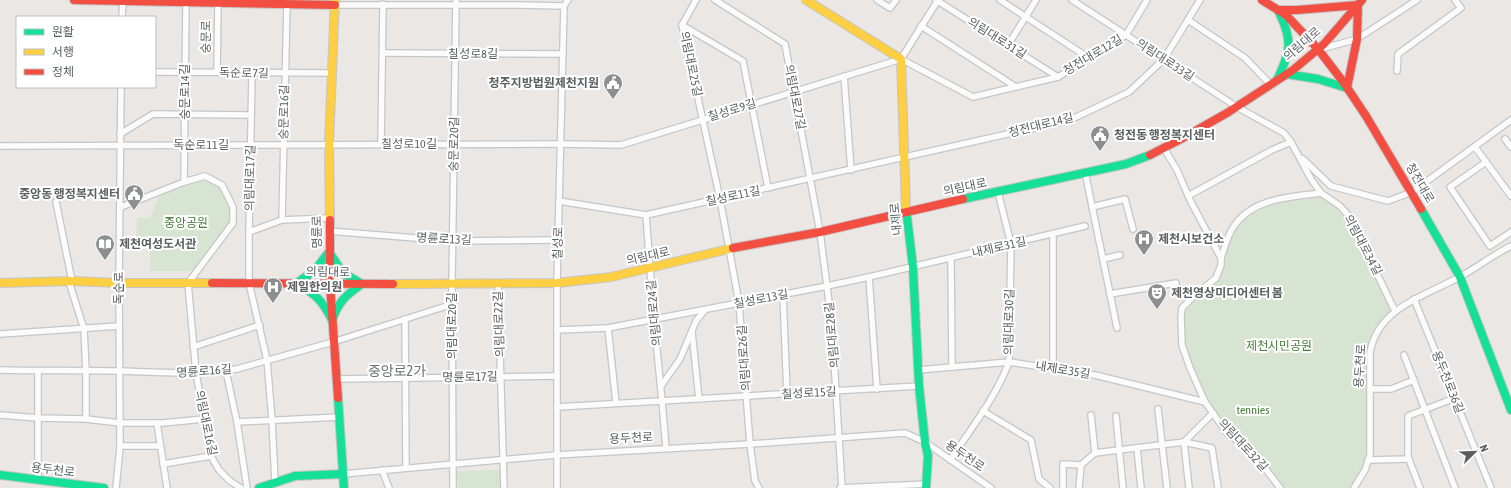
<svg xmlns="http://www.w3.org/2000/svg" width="1511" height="488" font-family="'Asap Condensed','Noto Sans KR',sans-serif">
<rect width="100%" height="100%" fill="#eae7e4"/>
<g fill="#d7e4d1">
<path d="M205,180l17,9c3,6 7,12 8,18 5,22 -24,48 -37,64h-43v-28h-14l1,-25h13l8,-20 13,-9z"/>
<path d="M1321,196l21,14 5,7 46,93 -14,18 -10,27 -3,20 2,18v52l-3,19 -14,24h-69l-55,-55 -22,-31 -15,-34 -5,-24v-36c6,-6 31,-27 34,-31 5,-12 6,-26 11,-38 14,-37 57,-39 91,-43z"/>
<path d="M500,470l1,18h-43l-1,-17z"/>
</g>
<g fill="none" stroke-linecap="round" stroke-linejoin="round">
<g stroke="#c6c6c6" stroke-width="8">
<g id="street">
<path d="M696,0l-14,25 38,174 19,104 11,141 5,37 4,7"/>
<path d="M715,0l70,44 35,188 7,54 5,42 10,160"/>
<path d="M877,0l13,8 6,-8"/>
<path d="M936,0l122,77"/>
<path d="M1000,0l89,58"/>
<path d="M1072,0l165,107 47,26 7,9 20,37 10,14 19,13 9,10 46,95"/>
<path d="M335,5h184l45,1"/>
<path d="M122,17l1,-16"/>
<path d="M1188,20l57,38 26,27"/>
<path d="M682,25l61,36 25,127"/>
<path d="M921,26l95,61"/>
<path d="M1008,45l28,-45"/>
<path d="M1321,49l36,-10 60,-39"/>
<path d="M383,53l180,1"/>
<path d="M901,59l72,38 85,-20 68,-42 21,-35"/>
<path d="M901,59l37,-59"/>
<path d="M1397,71l1,-17 63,-46 -6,-8"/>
<path d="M155,72l178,1"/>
<path d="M217,72l1,-70"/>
<path d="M252,73l-3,159v51l18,77 5,60 3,62"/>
<path d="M844,76l7,94"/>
<path d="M120,134l33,-20 98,1"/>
<path d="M1505,139l6,8"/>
<path d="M381,144l2,-140"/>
<path d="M0,146l561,-2 60,1 280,-86"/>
<path d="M1475,147l36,49"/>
<path d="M1165,150l12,20 14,32 30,56v7l-5,13 -22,18 -12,12 -1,9 1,28 8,23 15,34 22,31 20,15 11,11 22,29"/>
<path d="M1303,159l28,27 57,15 24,-9 99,-72"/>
<path d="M1486,162l-36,25 40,59 21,-14"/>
<path d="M1085,172l32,156"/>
<path d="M184,182l2,-180"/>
<path d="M1188,196l84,-46 19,-8"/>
<path d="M559,201l87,14 424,-95 59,-28 35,-33 36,-59"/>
<path d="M56,202l16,79"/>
<path d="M121,207l63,-25 21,-6 17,9 11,22v16l-45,60 8,90 15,83 8,14 11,11 11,7"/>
<path d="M1092,207l33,-8 8,30"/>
<path d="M646,215l8,105 8,81 4,47"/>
<path d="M282,220l5,-216"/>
<path d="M329,231l124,10 105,-1"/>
<path d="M249,232l33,-12 47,-2"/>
<path d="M1053,234v134"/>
<path d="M951,258l1,109"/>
<path d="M1221,258c4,-11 6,-22 13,-32 19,-28 56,-29 87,-33"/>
<path d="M1103,259l17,-4"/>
<path d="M869,277l8,112"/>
<path d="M69,282l15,47 2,42v48"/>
<path d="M498,284l6,204"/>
<path d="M783,294l4,100"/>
<path d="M1110,294l66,-11"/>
<path d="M1414,299l77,189"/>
<path d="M405,319l1,149"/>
<path d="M608,328l8,75"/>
<path d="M557,330l51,-2 219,-42 42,-9 216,-51"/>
<path d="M692,332l7,67"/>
<path d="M0,334l119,-8"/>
<path d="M193,347l67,-22"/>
<path d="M1404,355l51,133"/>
<path d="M0,370c40,1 79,0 119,1 39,1 79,4 118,-2l96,-27 120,-38"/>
<path d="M918,370l91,-8 86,13 110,27"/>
<path d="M38,371v109"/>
<path d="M226,371l11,51 10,66"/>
<path d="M336,379l221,-3"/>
<path d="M661,386l19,-27 16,-38 9,-11"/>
<path d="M1370,389h21l23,-9"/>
<path d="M557,407l362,-21"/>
<path d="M1158,409l9,79"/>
<path d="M983,411l48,29 8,39 11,9"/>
<path d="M0,415l38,3 48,1 34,4h43l41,-4"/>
<path d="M1091,415l4,38"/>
<path d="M1116,416l7,72"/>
<path d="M237,422l102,-5"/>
<path d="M157,423l10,65"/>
<path d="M1184,442l5,46"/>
<path d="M1184,442l29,-29"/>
<path d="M120,446h40"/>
<path d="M1137,448l4,40"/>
<path d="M950,460c21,-31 46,-63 59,-98l2,-118 -13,-52"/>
<path d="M1368,460l41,-1"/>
<path d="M163,464l48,-8"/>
<path d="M382,470l7,18"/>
<path d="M343,474l213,-19 194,-11 155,-11 20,9 66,46"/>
<path d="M116,488l4,-41 -1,-164 2,-196"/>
<path d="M453,488l-1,-205 4,-283"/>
<path d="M557,488v-205l7,-277 4,-6"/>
<path d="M840,488l87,-4"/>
<path d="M1063,488v-24l18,1"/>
<path d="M1079,488l2,-23 14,-12 89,-11 28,6 6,40"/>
<path d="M1354,488l11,-18 5,-15v-103c9,-46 56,-56 91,-76 17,-9 33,-22 50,-30"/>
<path d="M1420,488l-12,-31v-41l47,-18"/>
</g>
</g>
<g stroke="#c5c5c5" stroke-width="10">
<g id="fast">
<path d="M1286,74l32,5 29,9"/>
<path d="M1277,80c14,-29 16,-39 2,-68"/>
<path d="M963,199l163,-35 24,-9"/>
<path d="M906,208l7,59 6,119 6,56 3,14 -2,32"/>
<path d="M1421,209l39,68 51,133"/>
<path d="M329,252l14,21 19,11c-16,11 -23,17 -30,36 -9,-19 -17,-26 -35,-37l18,-13z"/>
<path d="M338,398l6,90"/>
<path d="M0,475l104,13"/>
<path d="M259,488l36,-12 48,-2"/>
</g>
</g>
<g stroke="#c5c5c5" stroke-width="10">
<g id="slow">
<path d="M806,0l95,59 5,149"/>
<path d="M330,220l-1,-76 6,-144"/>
<path d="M0,283l72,-2 47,2h93"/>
<path d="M393,284l164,-1 54,-6 122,-29"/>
</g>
</g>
<g stroke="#c5c5c5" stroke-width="10">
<g id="jam">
<path d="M74,0l261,5"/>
<path d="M1262,0l24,15 32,34 26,34 22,33 55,93"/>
<path d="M1278,10h19l61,-5 -1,34 -10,49"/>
<path d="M1150,155l31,-16 46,-26 66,-43 31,-26 38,-44"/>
<path d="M330,220v64l8,114"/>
<path d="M733,248l87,-16 143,-33"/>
<path d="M212,283l181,1"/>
</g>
</g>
<use href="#street" stroke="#fcfbfb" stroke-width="5.5"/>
<use href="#fast" stroke="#16e098" stroke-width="8"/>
<use href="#slow" stroke="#ffcf43" stroke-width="8"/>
<use href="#jam" stroke="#f24e42" stroke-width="8"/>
</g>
<defs>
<g id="civic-pin" transform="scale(1)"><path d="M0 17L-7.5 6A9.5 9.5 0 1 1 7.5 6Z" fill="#8c8f8f" stroke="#fff"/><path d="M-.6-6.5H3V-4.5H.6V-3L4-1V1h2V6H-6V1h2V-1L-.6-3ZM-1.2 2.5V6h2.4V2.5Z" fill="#fff"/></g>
<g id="hospital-pin" transform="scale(1)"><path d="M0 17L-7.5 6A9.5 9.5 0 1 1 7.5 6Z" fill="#8c8f8f" stroke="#fff"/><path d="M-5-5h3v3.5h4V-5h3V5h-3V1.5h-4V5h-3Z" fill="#fff"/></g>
<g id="library-pin" transform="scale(1)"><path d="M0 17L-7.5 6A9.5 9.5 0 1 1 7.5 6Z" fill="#8c8f8f" stroke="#fff"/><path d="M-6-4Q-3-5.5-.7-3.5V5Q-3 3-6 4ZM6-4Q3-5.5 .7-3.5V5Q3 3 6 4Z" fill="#fff"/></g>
<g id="theatre-pin" transform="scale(1)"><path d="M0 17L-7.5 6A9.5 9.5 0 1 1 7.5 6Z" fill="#8c8f8f" stroke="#fff"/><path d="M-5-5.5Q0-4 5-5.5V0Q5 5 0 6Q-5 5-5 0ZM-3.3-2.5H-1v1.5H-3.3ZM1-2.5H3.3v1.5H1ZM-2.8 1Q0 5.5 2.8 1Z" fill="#fff"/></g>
</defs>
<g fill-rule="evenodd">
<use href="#civic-pin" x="613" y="83"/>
<use href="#civic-pin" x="1100" y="135"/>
<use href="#civic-pin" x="134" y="194"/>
<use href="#hospital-pin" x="1144" y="239"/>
<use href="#library-pin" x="105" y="244"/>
<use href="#hospital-pin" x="273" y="287"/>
<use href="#theatre-pin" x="1157" y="293"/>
</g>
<g text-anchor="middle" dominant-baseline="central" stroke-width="4" stroke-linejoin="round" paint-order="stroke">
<g font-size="12" fill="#5a5f61" stroke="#fff">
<text transform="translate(206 37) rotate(-89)">숭문로</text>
<text transform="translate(997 38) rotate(32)">의림대로31길</text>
<text transform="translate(1302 44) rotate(-41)">의림대로</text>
<text x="473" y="54">칠성로8길</text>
<text transform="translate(1093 55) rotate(-31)">청전대로12길</text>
<text transform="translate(1165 60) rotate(33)">의림대로33길</text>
<text transform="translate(691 64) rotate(78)">의림대로25길</text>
<text transform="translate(244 73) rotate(1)">독순로7길</text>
<text transform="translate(185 92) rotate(-90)">숭문로14길</text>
<text transform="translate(795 97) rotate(79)">의림대로27길</text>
<text transform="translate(732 110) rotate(-17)">칠성로9길</text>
<text transform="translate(284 112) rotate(-89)">숭문로16길</text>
<text transform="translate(1041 125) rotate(-14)">청전대로14길</text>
<text x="409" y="144">칠성로10길</text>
<text transform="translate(454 144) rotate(-89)">숭문로20길</text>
<text x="201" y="145">독순로11길</text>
<text transform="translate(250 178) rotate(-89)">의림대로17길</text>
<text transform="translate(1420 183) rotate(60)">청전대로</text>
<text transform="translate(965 187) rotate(-12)">의림대로</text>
<text transform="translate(733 196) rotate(-12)">칠성로11길</text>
<text transform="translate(896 219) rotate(-95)">내제로</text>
<text transform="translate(317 232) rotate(-91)">명륜로</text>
<text transform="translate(444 239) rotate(3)">명륜로13길</text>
<text transform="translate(558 243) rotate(-88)">칠성로</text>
<text transform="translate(1363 245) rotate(62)">의림대로34길</text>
<text transform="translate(999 247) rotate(-13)">내제로31길</text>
<text transform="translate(648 256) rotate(-13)">의림대로</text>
<text transform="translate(328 272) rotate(1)">의림대로</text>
<text transform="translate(119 288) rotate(-90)">독순로</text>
<text transform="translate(761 299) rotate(-11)">칠성로13길</text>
<text transform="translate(654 313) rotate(-95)">의림대로24길</text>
<text transform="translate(1009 322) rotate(-89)">의림대로30길</text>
<text transform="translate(499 324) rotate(-92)">의림대로22길</text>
<text transform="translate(452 326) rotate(-90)">의림대로20길</text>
<text transform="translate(832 335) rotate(-95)">의림대로28길</text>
<text transform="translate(744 358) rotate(-94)">의림대로26길</text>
<text transform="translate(1360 366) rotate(-86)">용두천로</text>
<text transform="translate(1063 370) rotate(9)">내제로35길</text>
<text transform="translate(204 371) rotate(-4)">명륜로16길</text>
<text transform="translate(470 377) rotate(-1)">명륜로17길</text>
<text transform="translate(1448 382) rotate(68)">용두천로36길</text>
<text transform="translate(809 393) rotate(-3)">칠성로15길</text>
<text transform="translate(206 423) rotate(78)">의림대로16길</text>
<text transform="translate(631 438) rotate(-3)">용두천로</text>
<text transform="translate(1243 445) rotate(47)">의림대로32길</text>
<text transform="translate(965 456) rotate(35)">용두천로</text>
<text transform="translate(53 470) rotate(7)">용두천로</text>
</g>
<g font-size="12" font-weight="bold" fill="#5a5f61" stroke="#fff" text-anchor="start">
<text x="599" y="83" text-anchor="end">청주지방법원제천지원</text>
<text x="1114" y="135">청전동 행정복지센터</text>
<text x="120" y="194" text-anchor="end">중앙동 행정복지센터</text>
<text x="1158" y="239">제천시보건소</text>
<text x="119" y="244">제천여성도서관</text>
<text x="287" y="287">제일한의원</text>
<text x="1171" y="293">제천영상미디어센터 봄</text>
</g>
<g font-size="12" fill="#467e3c" stroke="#fff">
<text x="186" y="223">중앙공원</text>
<text x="1279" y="346">제천시민공원</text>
<text x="1253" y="410">tennies</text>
</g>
<g font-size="14" fill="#6c7173" stroke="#fff">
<text x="397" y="371">중앙로2가</text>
</g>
</g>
<rect x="16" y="16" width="140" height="72" fill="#ffffff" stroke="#bdbfc0"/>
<rect x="24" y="29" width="20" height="6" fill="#16e098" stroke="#bdbfc0"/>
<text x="52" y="36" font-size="12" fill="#5a5f61">원활</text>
<rect x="24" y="49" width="20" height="6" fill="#ffcf43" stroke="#bdbfc0"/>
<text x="52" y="56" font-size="12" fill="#5a5f61">서행</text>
<rect x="24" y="69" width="20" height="6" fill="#f24e42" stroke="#bdbfc0"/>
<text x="52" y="76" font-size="12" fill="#5a5f61">정체</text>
<g transform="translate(1475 452) rotate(67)" stroke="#ffffff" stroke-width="3" paint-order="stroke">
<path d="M0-3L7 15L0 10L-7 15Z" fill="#5a5f61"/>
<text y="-6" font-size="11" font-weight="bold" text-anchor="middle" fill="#5a5f61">N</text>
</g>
</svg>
